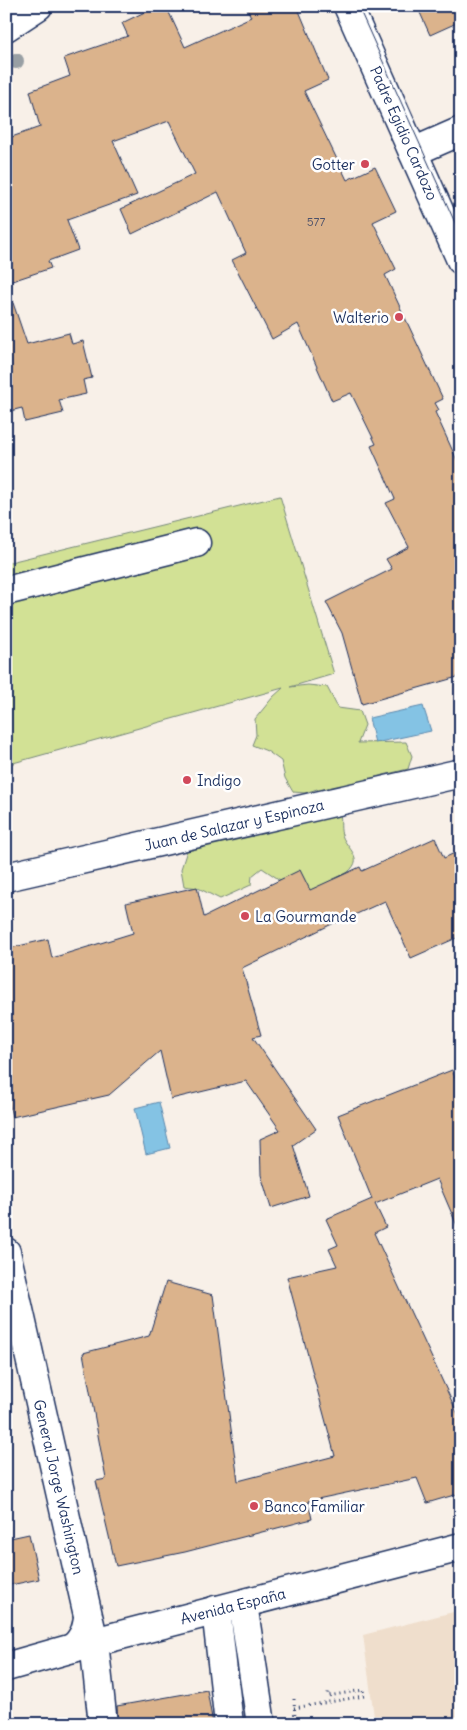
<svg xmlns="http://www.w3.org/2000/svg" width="467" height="1730" font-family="Delius,sans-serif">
<rect width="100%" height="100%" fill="#f8f0e8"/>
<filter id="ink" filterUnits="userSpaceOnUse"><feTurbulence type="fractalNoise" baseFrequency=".02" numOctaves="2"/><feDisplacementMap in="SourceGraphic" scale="10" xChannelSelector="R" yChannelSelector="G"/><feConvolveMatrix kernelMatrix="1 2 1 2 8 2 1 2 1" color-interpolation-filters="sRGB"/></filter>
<g filter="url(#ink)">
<path fill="#efdecc" d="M461,1610v114h-86l-12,-89z"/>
<g fill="#d2e195" stroke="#76887a">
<path d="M280,496l54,178 -44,13 18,-2 19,2 11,21 22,3 5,14 -7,18 48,-1 6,14 -4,13 -41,10 -10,9 -33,10 -7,-9 -12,4 -12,-1 -8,-14 -4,-17 -14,-10 -15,-6 4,-10 -1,-16 18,-22 10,-9 -277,77v-202z"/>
<path d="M338,809c5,9 1,17 4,26 3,9 11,15 13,23 4,15 -36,31 -47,36l-25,-12 -21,-14 -10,8 -1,9 -31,14 -22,-11 -14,-2 -3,-17 11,-34z"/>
</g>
<g fill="#84c3e4" stroke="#5a88ae">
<path d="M423,706l8,25 -56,12 -6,-25z"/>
<path d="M159,1102l11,46 -24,6 -11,-46z"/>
</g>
<g fill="#dbb38c" stroke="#1b2f5e">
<path d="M157,6h9l19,41 66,-30 -5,-11h51l31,74 -24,11 43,89 28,-13 21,44 -23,11 23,47 -11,6 58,124 -8,4 4,7 -4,2 26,57v207l-99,28 -20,-71 -16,-31 66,-33 -6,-10 23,-12 -23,-44 9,-4 -24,-53 5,-2 -25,-51 -19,8 -34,-77 -26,15 -40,-79 14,-7 -28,-61 -86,42 -11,-25 74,-35 -26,-53 -56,20 24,54 -70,25 11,30 -30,11 3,7 -45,15v-144l34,-12 -10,-36 40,-15 -6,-18 64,-22 -6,-13z"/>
<path d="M417,6h44v15l-31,14z"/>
<path d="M11,297l16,47 42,-11 3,11 11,-3 9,37 -9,2 3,14 -27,6 4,13 -38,9 -3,-14 -16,4v-114z"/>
<path d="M435,838l9,20 17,-8v86l-50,22 -26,-57 -48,22 -1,-1 -94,46 19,67 -8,2 63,92 -23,16 16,51 -38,12 -10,-33 -1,-36 20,-9 -34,-49 -75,18 -11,-48 -51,44 -97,22 -6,-27v-141l42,-10 4,19 81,-25 -7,-30 71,-16 7,30 96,-47 10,20 50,-23 2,4z"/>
<path d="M452,1070l9,22v143l-24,-56 -62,25 11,23 -12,6 87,188v72l-34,10 -10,-25 -109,23 4,18 -127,33 -69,14 -20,-85 10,-2 -23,-126 66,-17 17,-54 47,13 25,186 97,-25 -48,-179 50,-11 -8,-17 9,-4 -12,-26 46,-20 -34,-84z"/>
<path d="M29,1534l10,45 -33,7v-47z"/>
<path d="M207,1690l6,34h-95l-1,-18z"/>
</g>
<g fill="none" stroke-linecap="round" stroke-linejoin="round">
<g stroke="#1b2f5e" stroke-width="31">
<g id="minor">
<path d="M348,6l113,254"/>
<path d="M6,27l32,-21"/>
<path d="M413,152l48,-21"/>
<path d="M6,591l190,-48"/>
<path d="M6,877l455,-104"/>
<path d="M6,1252l88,390 9,82"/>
<path d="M243,1604l18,120"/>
<path d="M216,1610l13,114"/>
</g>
</g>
<g stroke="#1b2f5e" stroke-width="31">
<g id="major">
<path d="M73,1648c10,-9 13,-17 15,-30"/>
<path d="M6,1667l88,-25 367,-95"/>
</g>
</g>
<g stroke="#1b2f5e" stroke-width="3" stroke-dasharray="1 4" stroke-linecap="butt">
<path d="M294,1699l1,20"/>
<path d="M294,1708l70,-12 -1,-6 -35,6v-4"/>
</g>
<use href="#minor" stroke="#fff" stroke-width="28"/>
<use href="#major" stroke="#fff" stroke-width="28"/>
<path stroke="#1b2f5e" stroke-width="1" d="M358,6l103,230"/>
</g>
<circle fill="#989fa4" cx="16" cy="61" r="8"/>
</g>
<g fill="#d1495b" stroke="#fff" stroke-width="2">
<circle cx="365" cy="164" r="5"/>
<circle cx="399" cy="317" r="5"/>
<circle cx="187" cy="780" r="5"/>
<circle cx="245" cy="916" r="5"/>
<circle cx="254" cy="1506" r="5"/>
</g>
<g text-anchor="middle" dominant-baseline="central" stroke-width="5" stroke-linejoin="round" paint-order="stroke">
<g font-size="12" fill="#4b506a">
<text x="316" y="221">577</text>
</g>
<g font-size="15" fill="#1b2f5e" stroke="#fff">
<text transform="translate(404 133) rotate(66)">Padre Egidio Cardozo</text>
<text transform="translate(234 825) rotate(-13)">Juan de Salazar y Espinoza</text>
<text transform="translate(59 1487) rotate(77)">General Jorge Washington</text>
<text transform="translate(233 1606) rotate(-14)">Avenida España</text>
</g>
<g font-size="15" fill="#1b2f5e" stroke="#fff" text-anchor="start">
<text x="355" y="164" text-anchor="end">Gotter</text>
<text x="389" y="317" text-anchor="end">Walterio</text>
<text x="197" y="780">Indigo</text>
<text x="255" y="916">La Gourmande</text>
<text x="264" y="1506">Banco Familiar</text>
</g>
</g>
<rect width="467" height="1730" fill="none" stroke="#fff" stroke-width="25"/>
<rect x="12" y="12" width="442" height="1705" fill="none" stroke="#1b2f5e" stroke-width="2" filter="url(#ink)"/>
</svg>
